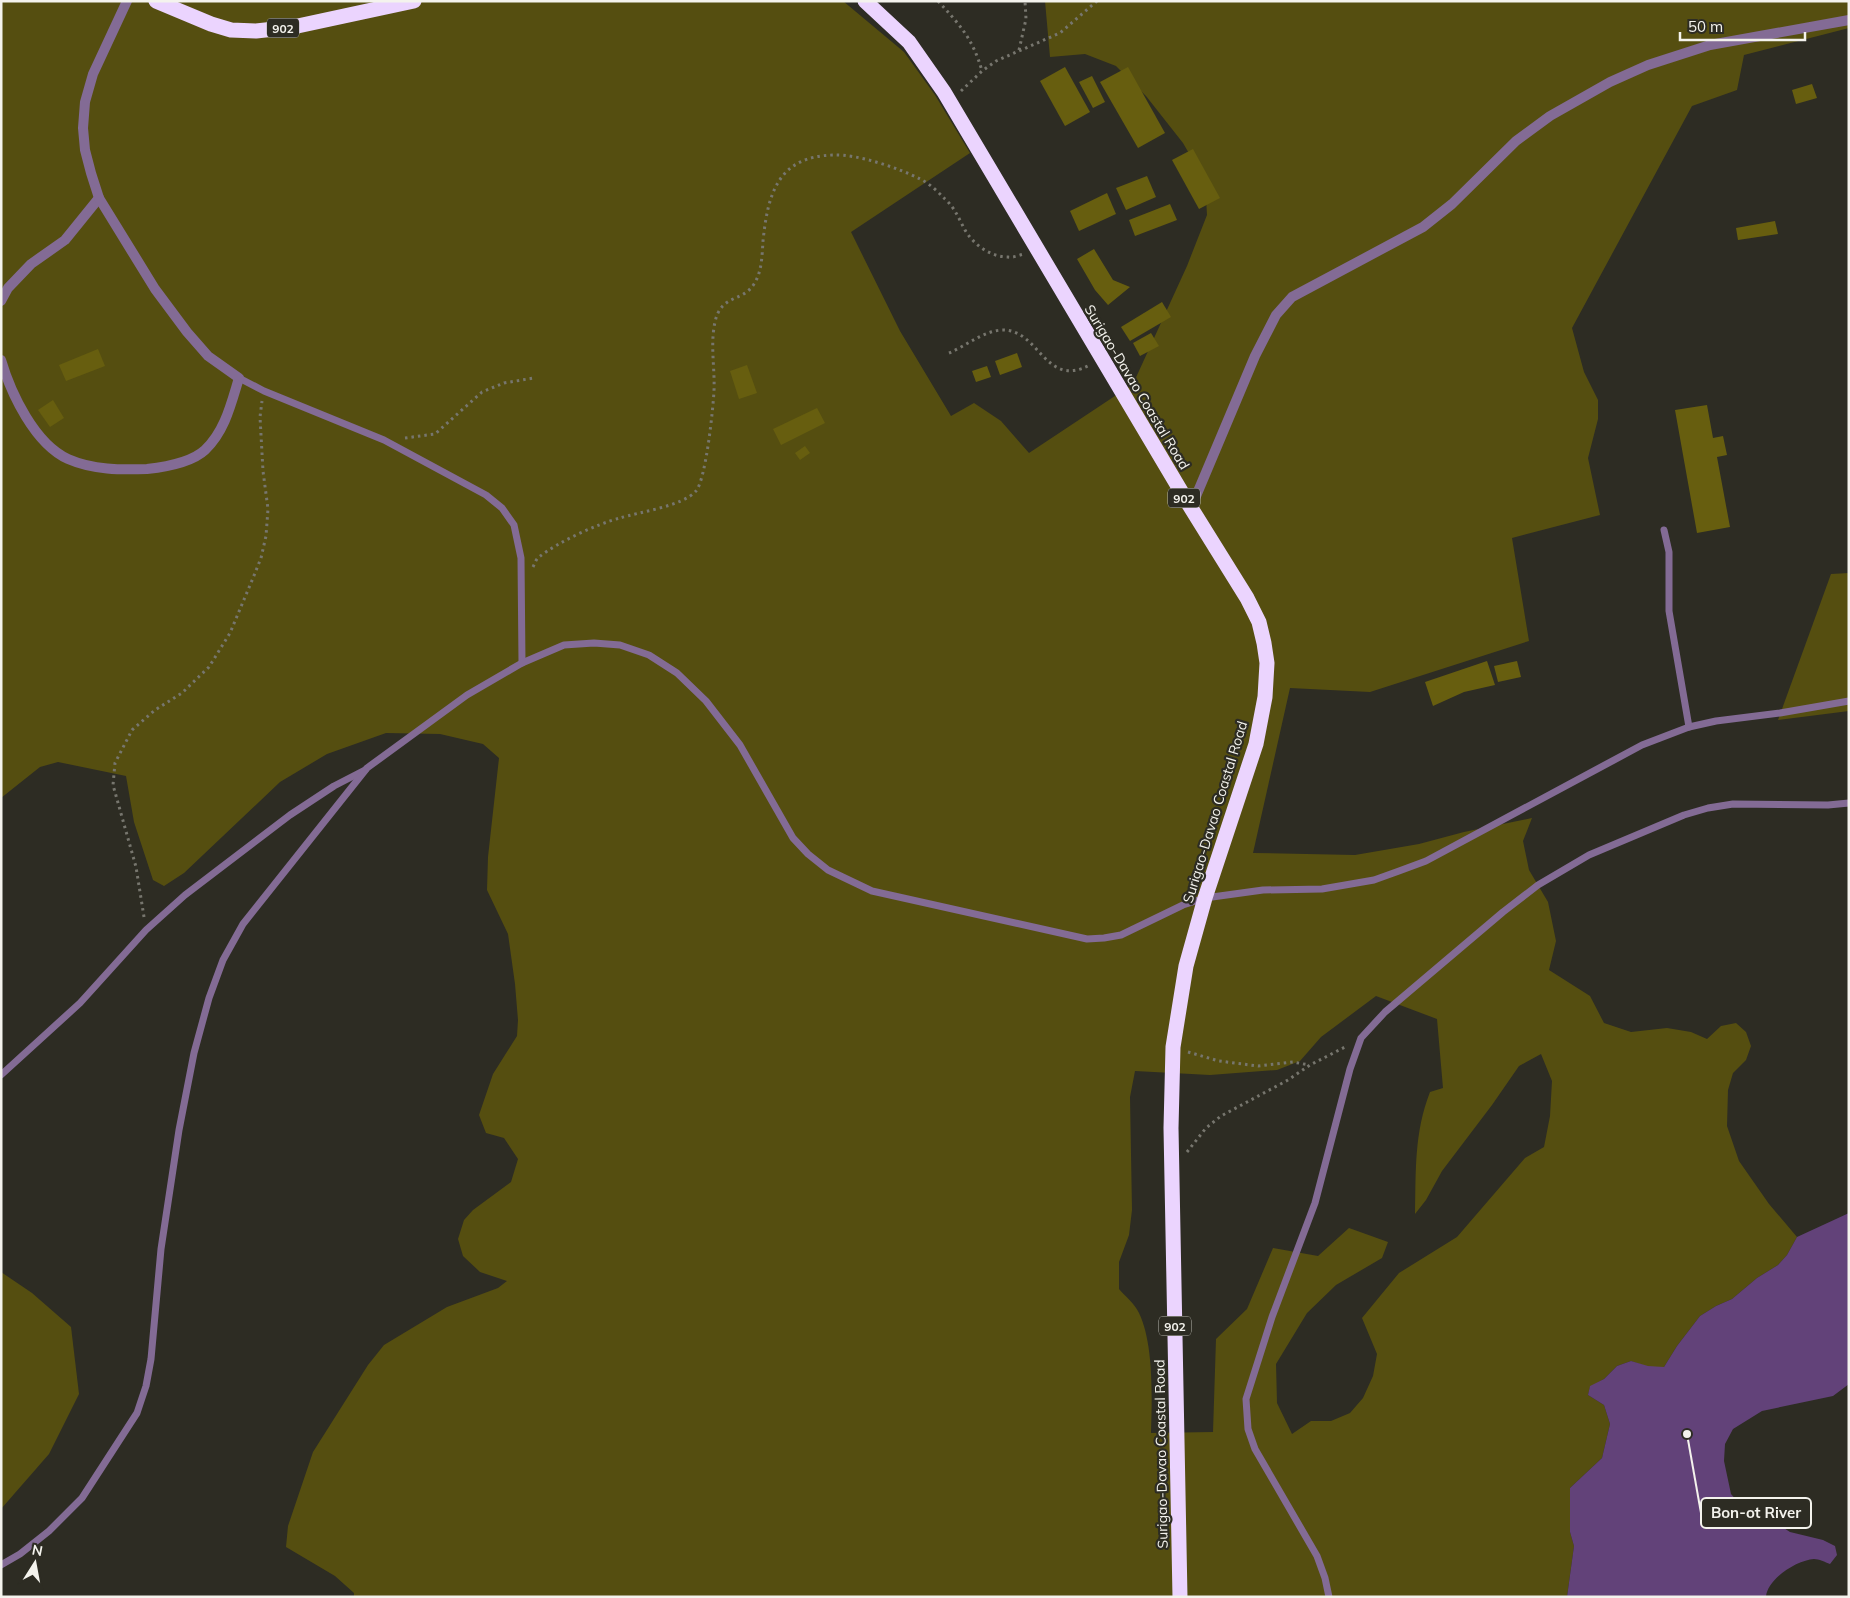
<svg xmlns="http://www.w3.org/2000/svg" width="1850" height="1598" font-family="Mulish,sans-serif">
<rect width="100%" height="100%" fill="#2d2c23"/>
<g fill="#554e10" fill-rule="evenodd">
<path d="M1,1h842l61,51 31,43 35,58 -119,79 49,99 51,85 23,-13 27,18 28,32 104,-69 54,-118 20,-51 -2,-34 -22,-38 -37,-47 -30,-30 -31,-12 -35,3 -5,-56h804v27l-105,27 -7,35 -45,16 -120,222 12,44 14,28v19l-10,39 12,57 -88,23 17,103 -159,51 -80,-4 -37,165 102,2 64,-11 45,-12 68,-14 -9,23 6,29 19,32 8,39 -7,29 41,26 14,27 27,9 36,-4 24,4 16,7 14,-13 15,-3 10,9 5,14 -5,14 -13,13 -5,17 -1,36 12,35 30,43 28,33 -10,18 -9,10 -21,13 -25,21 -16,7 -16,10 -23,30 -13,21h-16l-17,-6 -14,5 -13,13 -14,8 -2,8 16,10 6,19 -8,34 -32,30v44l4,14 -7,51h-1213v-4l-19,-17 -49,-29 2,-21 25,-74 55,-87 16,-20 63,-38 51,-19 9,-7 -27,-9 -17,-16 -5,-17 6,-19 9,-10 38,-28 7,-23 -14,-21 -18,-5 -7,-18 14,-41 24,-38 1,-16 -3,-36 -7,-50 -21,-44 1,-33 11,-99 -16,-14 -43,-10 -54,-1 -59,21 -47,28 -96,91 -20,13 -11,-6 -19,-58 -8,-46 -68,-14 -18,5 -39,31zM1376,996l61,23 6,69 -13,4c-16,41 -14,79 -15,122l11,-14 16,-29 50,-66 27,-39 22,-12 11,27 -2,35 -6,31 -19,11 -68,79 -58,36 -37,45 15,36 -4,22 -10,22 -13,15 -19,8h-20l-19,13 -15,-31 -1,-39 31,-51 29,-28 46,-27 6,-16 -39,-14 -31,28 -45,-8 -26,61 -31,30 -3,93 -62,1c1,-34 3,-89 -12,-120 -4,-9 -14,-17 -20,-24v-27l10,-27 3,-25 -2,-113 5,-26 75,4 67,-5 23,-9 21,-24z"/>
<path d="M1849,573v138l-71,9 53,-146z"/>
<path d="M1,1272l31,21 39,34 8,67 -30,60 -48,55z"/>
</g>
<path fill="#624279" d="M1849,1213v171l-16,12 -71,15 -29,18 -8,15 -1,17 7,33 15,17 22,7 22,14 33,8 12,6 2,9 -7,9c-5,-2 -11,-5 -16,-5 -17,1 -47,20 -48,38h-199l7,-51 -4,-14v-44l32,-30 8,-34 -6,-19 -16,-10 2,-9 14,-7 13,-13 14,-5 17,5 16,1 13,-21 23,-30 16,-10 16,-7 25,-21 21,-13 9,-10 10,-18z"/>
<g fill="#675e0f">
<path d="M1065,67l25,45 -25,14 -25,-45z"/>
<path d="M1128,67l37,66 -27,15 -38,-66z"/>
<path d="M1092,76l13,26 -12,6 -14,-26z"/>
<path d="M1812,84l5,14 -21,6 -4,-14z"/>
<path d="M1193,149l27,49 -21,11 -27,-49z"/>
<path d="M1147,176l9,21 -30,13 -10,-22z"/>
<path d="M1107,193l9,21 -37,17 -9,-20z"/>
<path d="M1170,204l7,16 -42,16 -6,-16z"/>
<path d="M1775,221l3,13 -40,6 -2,-12z"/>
<path d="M1094,249l19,31 17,7 -22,18 -13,-15 -18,-31z"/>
<path d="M1162,302l9,15 -41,24 -9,-14z"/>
<path d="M1151,333l8,13 -19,10 -7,-13z"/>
<path d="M98,349l7,17 -39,15 -7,-16z"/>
<path d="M1017,353l5,14 -22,8 -5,-14z"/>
<path d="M747,365l10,28 -18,6 -9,-28z"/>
<path d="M987,366l4,11 -15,5 -4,-11z"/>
<path d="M53,400l11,18 -14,9 -12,-17z"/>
<path d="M1707,405l6,33 10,-2 4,19 -10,2 13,70 -33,6 -22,-123z"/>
<path d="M817,408l8,15 -44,22 -8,-16z"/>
<path d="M805,446l5,7 -10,7 -5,-7z"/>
<path d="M1487,661l8,24 -31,7 -31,14 -8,-24z"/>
<path d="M1517,661l4,16 -23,5 -4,-16z"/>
</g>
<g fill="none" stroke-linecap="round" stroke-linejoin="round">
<g stroke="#77766e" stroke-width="3" stroke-dasharray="2.5 4" stroke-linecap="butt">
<path d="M938,1c22,24 35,38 44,70"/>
<path d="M1019,50l7,-31 -1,-18"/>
<path d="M961,91l21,-20 14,-10 64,-28 37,-32"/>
<path d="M949,353c17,-7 34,-22 53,-23 38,-1 42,59 88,35"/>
<path d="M405,438l30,-4 47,-42 22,-9 30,-5"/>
<path d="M533,567c2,-4 3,-8 6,-10 19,-15 58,-33 81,-39 19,-6 63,-12 76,-27 10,-12 17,-82 18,-100 1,-23 -4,-46 1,-69 6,-28 28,-20 39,-38 8,-12 8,-29 9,-43 5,-48 15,-85 71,-86 23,-1 65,13 86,24 9,4 18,13 25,20 10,9 14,20 20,31 8,14 25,27 43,27 5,1 11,-2 16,-3"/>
<path d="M144,917l-8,-50 -23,-82 2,-22 17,-33 23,-20 27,-17 27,-26 21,-34 23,-55 8,-20 5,-22 2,-27 -5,-38 -3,-54 2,-16"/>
<path d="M1188,1052l31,9 39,5 35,-4 16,3"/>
<path d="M1187,1152l19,-24 15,-12 67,-36 22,-15 37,-19"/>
</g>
<g stroke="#836b95" stroke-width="7">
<path d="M239,378l25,13 120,49 102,55 16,13 12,17 7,33 1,105"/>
<path d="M1664,530l5,22v59l20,116"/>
<path d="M1,1075l79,-72 66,-73 39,-35 105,-80 44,-29 31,-16"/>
<path d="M1,1565l19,-11 29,-23 33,-33 55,-85 9,-27 5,-27 10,-110 18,-119 15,-77 15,-55 14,-38 20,-36 124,-156 100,-73 55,-32 42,-18 30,-2 26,2 29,10 28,18 29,28 34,44 53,93 15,16 20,16 44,21 215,48 17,-1 17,-3 62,-30 22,-7 58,-8 59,-1 52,-9 25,-9 27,-10 216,-116 47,-18 27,-6 64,-8 69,-12"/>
<path d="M1329,1597l-4,-19 -8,-22 -62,-107 -7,-20 -2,-30 26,-82 43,-114 35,-134 11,-31 24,-26 118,-100 35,-27 51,-30 95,-40 24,-7 25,-4 95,1 21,-2"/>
</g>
<g stroke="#836b95" stroke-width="10">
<path d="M1,301l7,-13 23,-24 34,-24 34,-42"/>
<path d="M1,360c10,34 34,84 67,99 25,11 53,11 79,10 18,-2 44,-6 58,-19 20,-19 26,-46 34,-72l-31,-22 -21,-24 -32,-43 -56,-91 -8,-25 -6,-23 -2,-22 2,-26 8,-28 34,-73"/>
<path d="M1191,508l64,-152 21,-41 16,-18 131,-70 29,-23 64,-63 34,-25 60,-34 38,-17 62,-20 139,-25"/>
</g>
<g stroke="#ebd4fe" stroke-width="15">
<path d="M156,1l55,23 20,6 25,1 37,-4 121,-26"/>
<path d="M865,1l44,41 35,50 247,416 56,90 12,24 5,21 3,20 -2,34 -9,47 -51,154 -19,68 -13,81 -2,81 9,469"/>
</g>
</g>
<g text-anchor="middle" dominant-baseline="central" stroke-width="4.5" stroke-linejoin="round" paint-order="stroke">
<g fill="#2d2c23" stroke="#b8b7b0" stroke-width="1">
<rect x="267" y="18.5" width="32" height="19" rx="4"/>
<rect x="1168" y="488.5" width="32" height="19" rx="4"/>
<rect x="1159" y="1316.5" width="32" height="19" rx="4"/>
</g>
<g font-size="12" font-weight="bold" fill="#f4f3ed">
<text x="283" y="28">902</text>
<text x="1184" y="498">902</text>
<text x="1175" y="1326">902</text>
</g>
<g font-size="14" fill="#f4f3ed" stroke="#2d2c23">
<text transform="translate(1137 387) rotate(59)">Surigao-Davao Coastal Road</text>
<text transform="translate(1215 812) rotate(-73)">Surigao-Davao Coastal Road</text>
<text transform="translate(1161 1454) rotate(-91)">Surigao-Davao Coastal Road</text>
</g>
</g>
<path fill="none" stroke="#f4f3ed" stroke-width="2" d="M1687 1434L1701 1513"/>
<circle fill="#f4f3ed" stroke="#2d2c23" stroke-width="2" cx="1687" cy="1434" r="5"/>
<rect fill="#2d2c23" stroke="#f4f3ed" stroke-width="2" x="1701" y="1498" width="110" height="30" rx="5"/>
<g font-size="15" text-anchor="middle" font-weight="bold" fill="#f4f3ed">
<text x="1756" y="1518">Bon-ot River</text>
</g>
<rect width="1850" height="1598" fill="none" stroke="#f4f3ed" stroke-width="5"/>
<g transform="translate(35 1563) rotate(11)" stroke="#2d2c23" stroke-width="4" paint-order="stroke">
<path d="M0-4L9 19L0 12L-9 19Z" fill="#f4f3ed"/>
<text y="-8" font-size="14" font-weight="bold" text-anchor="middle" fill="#f4f3ed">N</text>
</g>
<path d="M1680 32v8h125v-8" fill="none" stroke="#f4f3ed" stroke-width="2.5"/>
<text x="1688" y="32" font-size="15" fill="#f4f3ed" stroke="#2d2c23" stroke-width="4" paint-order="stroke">50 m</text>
</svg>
